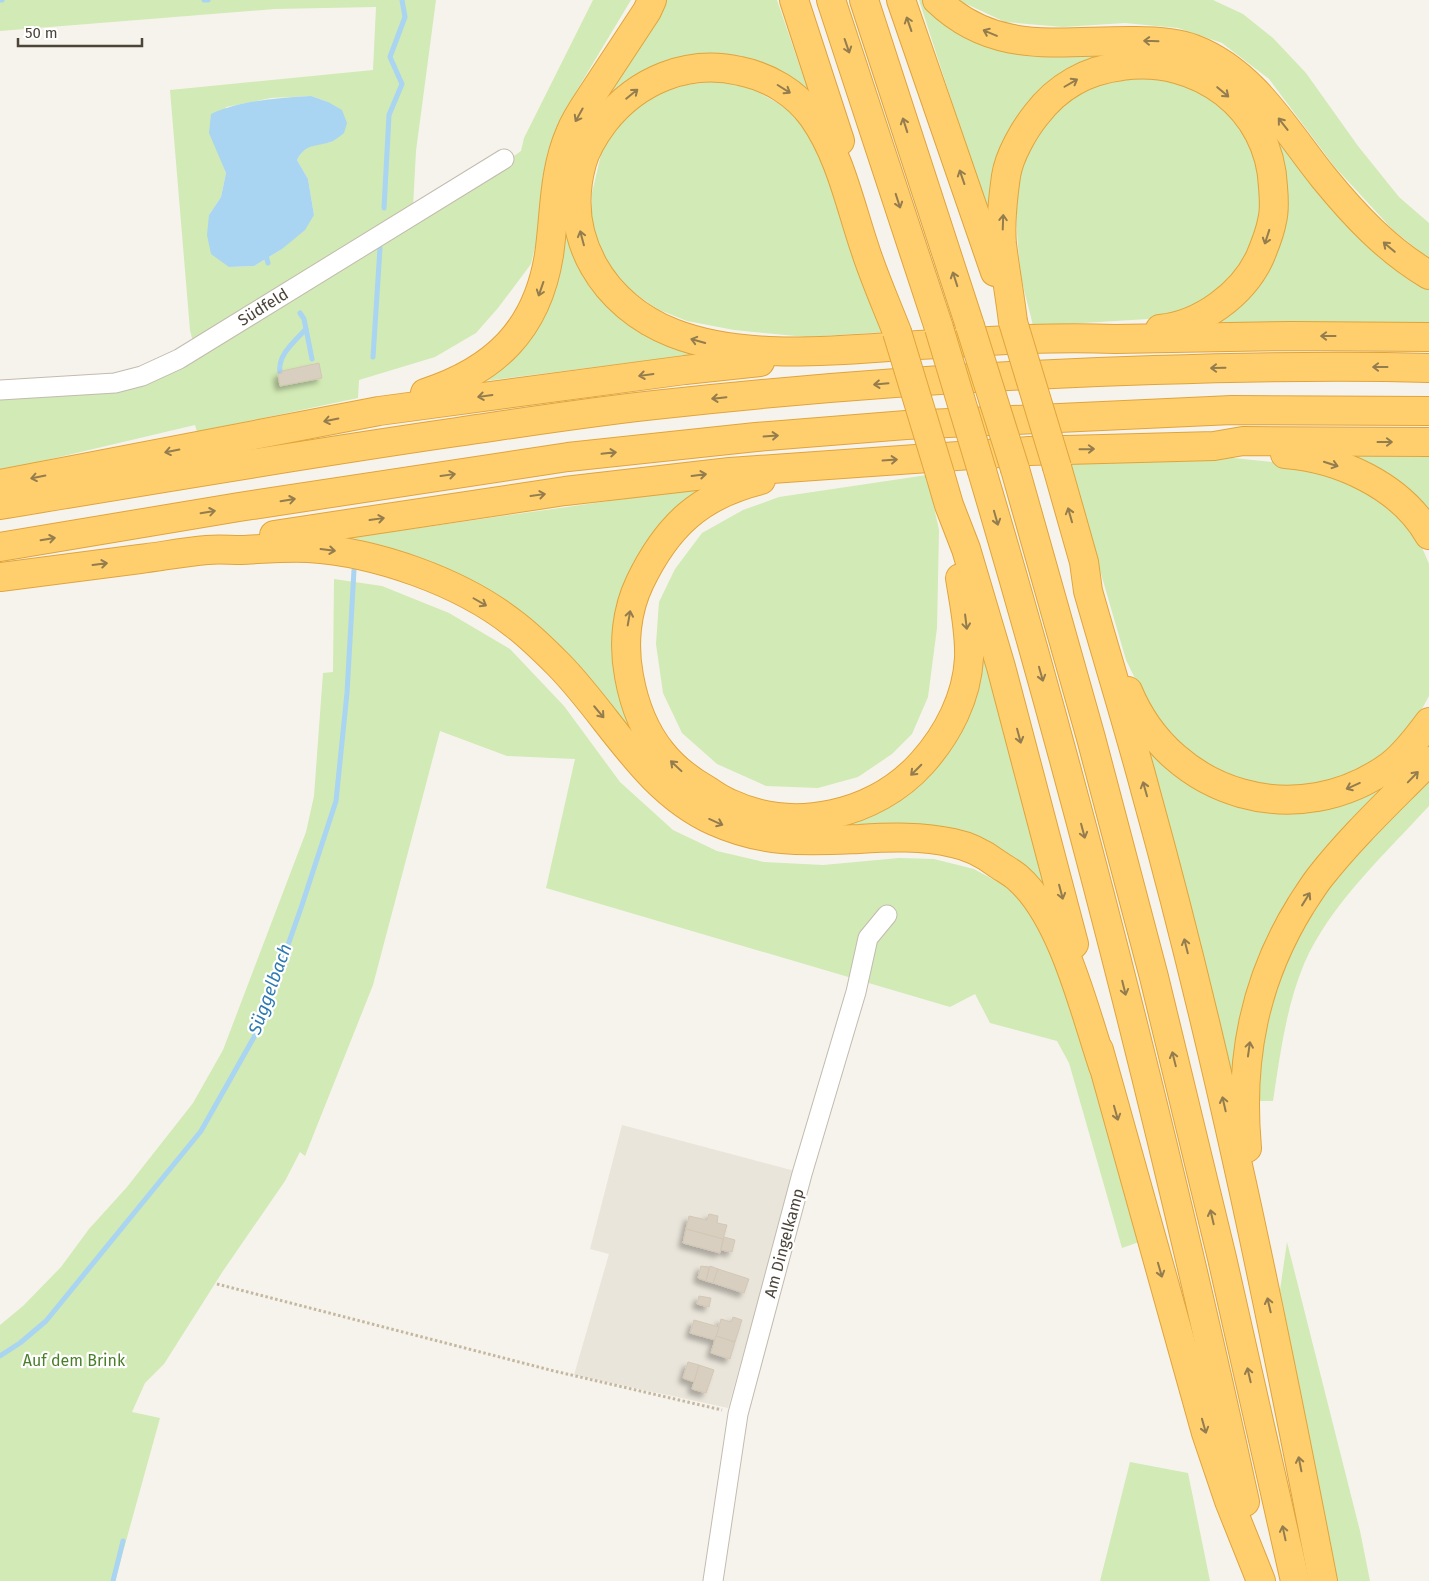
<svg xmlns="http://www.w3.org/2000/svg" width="1429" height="1581" font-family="'Fira Sans',sans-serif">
<defs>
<filter id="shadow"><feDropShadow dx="-4.5" dy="4.5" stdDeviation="2.5" flood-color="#0004"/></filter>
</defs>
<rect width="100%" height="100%" fill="#f6f3ec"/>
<path fill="#eae5da" d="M622,1125l173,46 -67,237 -154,-33 35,-121 -19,-5z"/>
<g fill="#d2eab5" fill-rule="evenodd">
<path d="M0,0h436l-20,151 -3,56 76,-33 32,-23 3,-13 69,-138h38l-66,110 -17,41 -5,23 -7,69 -5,21 -33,44 -22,25 -41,24 -76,23 -1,18 -161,34 -2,-7 -195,46v-74l118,-9 78,-34 -6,-24 -20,-240 203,-20 3,-63 -101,2 -275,22zM311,96l17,6 4,40c-16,3 -27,2 -35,18l11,19 6,36 -32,34 -28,17 -25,1 -20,-52 12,-18 5,-24 -7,-18 7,-48 45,-9z"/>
<path d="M661,0h116l32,93 -129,-32 -27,5 -26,16 -22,20 -31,148 134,103 -231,29 33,-27 63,-209z"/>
<path d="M919,0h4l19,17 176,31 101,21 210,215v40l-214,-1 69,-115 -66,-134 -144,-6 -85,149z"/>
<path d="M958,0h255l30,14 30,24 33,35 52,73 41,51 30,26v36l-37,-30 -58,-63 -65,-87 -47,-36 -44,-15 -53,-5 -62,4 -58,-5z"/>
<path d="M1132,77l31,1 24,7 24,13 24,22 18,29 8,33v32l-6,26 -15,28 -18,20 -32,21 -42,10 -115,7c-4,-19 -11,-39 -13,-59 -3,-29 -6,-63 0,-92 6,-30 28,-64 55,-79 18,-11 37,-15 57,-19z"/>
<path d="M718,81l33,7 35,20 24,25 24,44 51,155 -79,5 -72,-7 -47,-9 -30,-12 -28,-20 -25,-30 -13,-33 1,-33 10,-43 22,-32 26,-21 35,-12z"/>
<path d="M1343,455l86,2v60z"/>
<path d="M1224,457l59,6 43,10 42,20 28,20 25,32 8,19v132l-11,20 -20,26 -35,25 -31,13 -32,6 -34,-1 -36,-9 -32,-16 -25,-22 -24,-31 -23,-47 -58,-200z"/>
<path d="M927,475l12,55 -2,98 -9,69 -16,37 -20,20 -34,23 -40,11 -52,-2 -49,-22 -35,-31 -19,-40 -7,-49 3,-42 16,-33 27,-36 41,-23 36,-13z"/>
<path d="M708,487c-10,6 -20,12 -28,20 -30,26 -52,64 -60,102 -2,9 -1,18 -2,27 -5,114 90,203 204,188 37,-4 74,-20 101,-46 18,-18 32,-41 42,-63 9,-18 11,-42 14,-62l3,-1 65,238c-14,-15 -33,-35 -51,-44 -23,-11 -48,-18 -73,-20 -77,-5 -142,23 -216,-18 -49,-27 -85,-82 -119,-125 -8,-10 -15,-21 -24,-30 -46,-48 -118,-86 -183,-102 -17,-4 -36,-7 -54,-10z"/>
<path d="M334,579l48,7 67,27 61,36 54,57 56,76 53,48 44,21 47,11 59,3 76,-7 35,1 40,10 40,22 20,20 26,50 79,281 -17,6 -53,-185 -12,-22 -67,-18 -15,-29 -25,13 -404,-119 29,-129 -68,-3 -67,-25 -67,254 -68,171 -5,-4 -15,29 -62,90 -59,93 -19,19 -13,29 28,6 -45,163h-115v-256l23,-19 38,-39 28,-38 38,-42 66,-84 30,-53 83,-218 8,-36 9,-123 10,-1z"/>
<path d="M1429,739v7l-3,5 -107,113 -83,230 -90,-347 3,-1 130,63z"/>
<path d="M1429,779v27c-43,47 -99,98 -125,158 -18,43 -24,91 -31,137h-18l12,-80 21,-63 37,-66 43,-52z"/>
<path d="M1287,1242l73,289 10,50h-34l-56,-291z"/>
<path d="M1130,1462l58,11 22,108h-110z"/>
</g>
<path fill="#a9d4f2" d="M311,96l17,6 14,8 5,13 -3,10c-4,3 -9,7 -13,9 -16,5 -25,1 -34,18l11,19 6,36 -9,15 -23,19 -28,17 -25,1 -18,-13 -4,-19 2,-20 12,-18 5,-24 -17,-40 2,-19c31,-14 66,-16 100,-18z"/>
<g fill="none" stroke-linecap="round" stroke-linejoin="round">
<g stroke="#a9d4f2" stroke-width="5">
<path d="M0,0h2"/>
<path d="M204,0h4"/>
<path d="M384,208l5,-93 13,-31 -12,-27 15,-40 -3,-17"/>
<path d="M265,252l3,11"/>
<path d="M300,313l4,6 8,40"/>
<path d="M373,357l7,-109"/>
<path d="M280,373c-3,-18 15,-32 26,-44"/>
<path d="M0,1356l20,-13 26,-22 155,-190 57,-101 43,-122 35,-107 11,-108 7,-123"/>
<path d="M113,1581l10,-40"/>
</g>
</g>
<g fill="#d8cfc1" stroke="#d3c7b4" filter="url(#shadow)">
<path d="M319,363l3,15 -42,8 -2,-12 4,-1v-2z"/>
<path d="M709,1214l9,2 -1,7 10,2 -4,14 -37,-10 3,-13 18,4z"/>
<path d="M686,1229l37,10 -3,14 -37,-10z"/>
<path d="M724,1237l11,3 -3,12 -11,-2z"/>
<path d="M701,1266l8,1 -3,14 -8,-3z"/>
<path d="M710,1266l8,3 -5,14 -7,-2z"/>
<path d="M718,1269l31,10 -5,14 -31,-10z"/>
<path d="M699,1296l12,2 -2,9 -12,-3z"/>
<path d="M733,1317l9,3 -7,22 -19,-6 5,-17 10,3z"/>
<path d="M694,1320l25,7 -4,13 -25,-7z"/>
<path d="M716,1336l19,6 -5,17 -19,-6z"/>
<path d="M688,1362l11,3 -5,17 -11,-4z"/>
<path d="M699,1365l15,5 -8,23 -14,-4z"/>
</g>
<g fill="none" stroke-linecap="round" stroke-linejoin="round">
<g stroke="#c2bbae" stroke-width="21">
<g id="minor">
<path d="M0,390l115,-7 27,-7 37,-17 325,-200"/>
<path d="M713,1581l25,-167 64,-240 54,-182 12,-54 19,-23"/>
</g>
</g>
<g stroke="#e0a43c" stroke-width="30">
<g id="highway">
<path d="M794,0l46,141"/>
<path d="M831,0l108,328"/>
<path d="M864,0l106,326"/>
<path d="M901,0l94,272"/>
<path d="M937,0c59,57 125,40 198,41 19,0 41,1 59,8 60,23 92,82 130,129 31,38 63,72 105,97"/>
<path d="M1013,322c-3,-26 -8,-52 -11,-78 -2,-22 1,-47 4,-68 3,-20 18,-46 30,-61 21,-28 51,-45 86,-49 76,-11 148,42 151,121 1,11 2,23 -1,34 -2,12 -7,24 -12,36 -17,37 -59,68 -100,72"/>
<path d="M897,332c-11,-28 -23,-55 -32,-83 -15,-44 -25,-94 -52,-132 -17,-24 -44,-40 -73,-46 -52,-12 -103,9 -136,51 -9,12 -18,26 -22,41 -21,75 22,143 91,170 69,27 157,18 229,13 71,-4 142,-10 213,-7l176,-3 138,1"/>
<path d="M425,393c70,-23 112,-63 124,-138 6,-41 4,-83 21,-122 7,-18 19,-33 29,-49 16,-24 32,-49 48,-73l5,-11"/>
<path d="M1285,454c54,4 116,32 144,81"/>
<path d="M1057,467l27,95 4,29c19,67 40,134 58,202 72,259 126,524 177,788"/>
<path d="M1015,469l76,269 63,239 68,281 73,323"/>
<path d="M982,471c101,340 187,684 263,1031"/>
<path d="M940,474l9,31 17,44 35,118 73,277"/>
<path d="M761,480c-61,15 -94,46 -121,102 -14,29 -17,63 -11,94 5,28 15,55 33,77 12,15 29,28 45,37 7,5 15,10 22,13 65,31 146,12 193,-40 26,-29 45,-66 47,-105 1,-27 -5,-54 -9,-80"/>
<path d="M0,484l379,-73 306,-41 75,-8"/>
<path d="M0,505c152,-25 304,-51 457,-73 69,-10 138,-21 207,-28 163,-18 327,-29 490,-34 92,-3 184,-5 275,-2"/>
<path d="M274,535l291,-44 165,-19 299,-21 185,-5 29,-5 186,1"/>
<path d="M0,547l239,-40 329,-50 188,-20 150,-12 326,-15 197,1"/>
<path d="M0,577c47,-6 94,-12 140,-18 23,-3 45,-7 67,-9 11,-1 23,0 34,0 22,-1 44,-3 67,-2 68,4 153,34 206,76 16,12 31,27 45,41 51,52 86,125 155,156 51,23 92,20 145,18 32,-2 63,-3 94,4 15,3 31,11 43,20 7,5 15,9 22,15 45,40 66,132 85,188"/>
<path d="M1128,691c44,106 171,142 263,74 15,-12 27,-28 38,-43"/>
<path d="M1099,1050l107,383 23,68 32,80"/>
<path d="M1247,1148c-8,-88 7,-167 54,-243 6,-9 12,-19 19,-28 33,-42 72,-78 109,-116"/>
</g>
</g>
<path stroke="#c4b79f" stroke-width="3" stroke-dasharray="2.5 2.5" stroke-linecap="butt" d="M217,1284l337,87 168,39"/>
<use href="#minor" stroke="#fff" stroke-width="19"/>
<use href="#highway" stroke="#ffcf6e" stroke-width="28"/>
<g stroke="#e0a43c" stroke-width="30" stroke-linecap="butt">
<g id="highway-bridge">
<path d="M1013,322l44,145"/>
<path d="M970,326l45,143"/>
<path d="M939,328l43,143"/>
<path d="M897,332l43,142"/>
</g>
</g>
<use href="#highway-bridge" stroke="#ffcf6e" stroke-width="28"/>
</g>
<defs><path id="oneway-shaft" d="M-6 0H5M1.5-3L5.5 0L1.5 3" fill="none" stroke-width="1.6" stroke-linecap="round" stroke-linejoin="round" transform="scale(1.25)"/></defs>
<g stroke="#937c4e">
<use href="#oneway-shaft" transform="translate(909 24) rotate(-109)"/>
<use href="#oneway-shaft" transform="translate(990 33) rotate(-157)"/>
<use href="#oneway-shaft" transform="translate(1151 41) rotate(-178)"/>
<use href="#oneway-shaft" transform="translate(847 46) rotate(71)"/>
<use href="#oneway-shaft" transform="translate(1071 83) rotate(-30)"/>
<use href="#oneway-shaft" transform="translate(784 89) rotate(32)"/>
<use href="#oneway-shaft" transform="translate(1223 92) rotate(40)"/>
<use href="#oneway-shaft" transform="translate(632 94) rotate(-39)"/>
<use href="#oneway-shaft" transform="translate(579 115) rotate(119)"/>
<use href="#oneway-shaft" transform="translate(1283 124) rotate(-128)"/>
<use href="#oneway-shaft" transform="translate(905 125) rotate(-108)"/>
<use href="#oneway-shaft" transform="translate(962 177) rotate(-109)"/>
<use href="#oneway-shaft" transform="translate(898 201) rotate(72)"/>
<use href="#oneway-shaft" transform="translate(1003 222) rotate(-88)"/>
<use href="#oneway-shaft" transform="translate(1267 237) rotate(108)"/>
<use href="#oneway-shaft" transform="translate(582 238) rotate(-105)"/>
<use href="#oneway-shaft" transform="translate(1389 247) rotate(-140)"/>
<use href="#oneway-shaft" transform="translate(955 279) rotate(-108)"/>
<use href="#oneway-shaft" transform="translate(541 289) rotate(109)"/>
<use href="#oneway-shaft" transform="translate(1328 336) rotate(180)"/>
<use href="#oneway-shaft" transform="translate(698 341) rotate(-164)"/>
<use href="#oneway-shaft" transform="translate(1380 367) rotate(180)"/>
<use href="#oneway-shaft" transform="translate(1218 368) rotate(179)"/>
<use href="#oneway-shaft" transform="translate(646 375) rotate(172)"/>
<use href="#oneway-shaft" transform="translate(881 384) rotate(175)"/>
<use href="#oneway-shaft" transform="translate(485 396) rotate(172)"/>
<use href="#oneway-shaft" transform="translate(719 398) rotate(174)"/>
<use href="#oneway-shaft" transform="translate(331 420) rotate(169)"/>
<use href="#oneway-shaft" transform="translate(771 436) rotate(-4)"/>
<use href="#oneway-shaft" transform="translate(1385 442)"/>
<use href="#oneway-shaft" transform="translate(1087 449) rotate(-1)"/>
<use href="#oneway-shaft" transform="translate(172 451) rotate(169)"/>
<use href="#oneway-shaft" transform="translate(609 453) rotate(-6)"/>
<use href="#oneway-shaft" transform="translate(890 460) rotate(-4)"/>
<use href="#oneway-shaft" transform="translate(1331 464) rotate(18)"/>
<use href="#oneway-shaft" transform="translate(448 475) rotate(-8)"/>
<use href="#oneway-shaft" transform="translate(699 475) rotate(-7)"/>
<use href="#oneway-shaft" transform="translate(38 477) rotate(169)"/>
<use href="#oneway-shaft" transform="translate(538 495) rotate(-8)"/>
<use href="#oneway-shaft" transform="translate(288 500) rotate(-9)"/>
<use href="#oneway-shaft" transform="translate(208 512) rotate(-9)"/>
<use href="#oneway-shaft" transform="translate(1070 515) rotate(-106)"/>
<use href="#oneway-shaft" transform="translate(996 518) rotate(74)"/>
<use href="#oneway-shaft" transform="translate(377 519) rotate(-8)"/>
<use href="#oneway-shaft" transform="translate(48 539) rotate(-9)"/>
<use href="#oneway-shaft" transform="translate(328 550) rotate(7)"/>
<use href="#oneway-shaft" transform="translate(100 564) rotate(-7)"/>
<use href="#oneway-shaft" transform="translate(480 602) rotate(30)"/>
<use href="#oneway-shaft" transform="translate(629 618) rotate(-80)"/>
<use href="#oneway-shaft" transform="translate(966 622) rotate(83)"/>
<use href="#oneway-shaft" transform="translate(1041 674) rotate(74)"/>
<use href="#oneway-shaft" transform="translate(599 712) rotate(50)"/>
<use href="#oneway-shaft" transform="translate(1019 736) rotate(75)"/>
<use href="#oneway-shaft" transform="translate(676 766) rotate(-137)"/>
<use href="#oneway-shaft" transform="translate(916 770) rotate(135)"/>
<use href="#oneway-shaft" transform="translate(1413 777) rotate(-46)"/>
<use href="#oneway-shaft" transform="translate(1353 786) rotate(156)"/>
<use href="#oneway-shaft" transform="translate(1145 789) rotate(-106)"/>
<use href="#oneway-shaft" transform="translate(716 822) rotate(24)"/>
<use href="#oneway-shaft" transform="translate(1083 831) rotate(75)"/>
<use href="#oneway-shaft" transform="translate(1061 892) rotate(75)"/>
<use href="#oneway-shaft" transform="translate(1306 899) rotate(-58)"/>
<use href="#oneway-shaft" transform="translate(1186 946) rotate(-104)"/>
<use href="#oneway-shaft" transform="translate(1124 988) rotate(76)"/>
<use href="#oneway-shaft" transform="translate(1249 1049) rotate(-82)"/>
<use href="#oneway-shaft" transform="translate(1174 1059) rotate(-104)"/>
<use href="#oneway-shaft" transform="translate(1224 1104) rotate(-103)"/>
<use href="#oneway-shaft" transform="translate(1116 1113) rotate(74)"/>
<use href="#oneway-shaft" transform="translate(1212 1217) rotate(-103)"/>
<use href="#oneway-shaft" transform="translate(1160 1270) rotate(74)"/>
<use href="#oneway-shaft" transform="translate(1269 1305) rotate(-103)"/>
<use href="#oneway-shaft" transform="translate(1249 1375) rotate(-103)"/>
<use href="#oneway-shaft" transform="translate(1204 1426) rotate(74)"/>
<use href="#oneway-shaft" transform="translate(1300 1464) rotate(-101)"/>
<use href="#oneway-shaft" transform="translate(1284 1533) rotate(-102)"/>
</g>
<g text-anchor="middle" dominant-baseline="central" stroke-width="4.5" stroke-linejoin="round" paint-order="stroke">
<g font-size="16" fill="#4b4439" stroke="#fff">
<text transform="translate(263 307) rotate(-32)">Südfeld</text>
<text transform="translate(784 1243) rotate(-75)">Am Dingelkamp</text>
</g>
<g font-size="16" fill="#4a7f2a" stroke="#fff">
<text x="74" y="1360">Auf dem Brink</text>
</g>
<g font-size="18" font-style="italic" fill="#2e7ab2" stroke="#fff">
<text transform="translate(270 989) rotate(-70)">Süggelbach</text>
</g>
</g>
<path d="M18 38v8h124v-8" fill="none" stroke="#4b4439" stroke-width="2.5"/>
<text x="25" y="38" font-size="15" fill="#4b4439" stroke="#ffffff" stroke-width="4" paint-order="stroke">50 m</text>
</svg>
